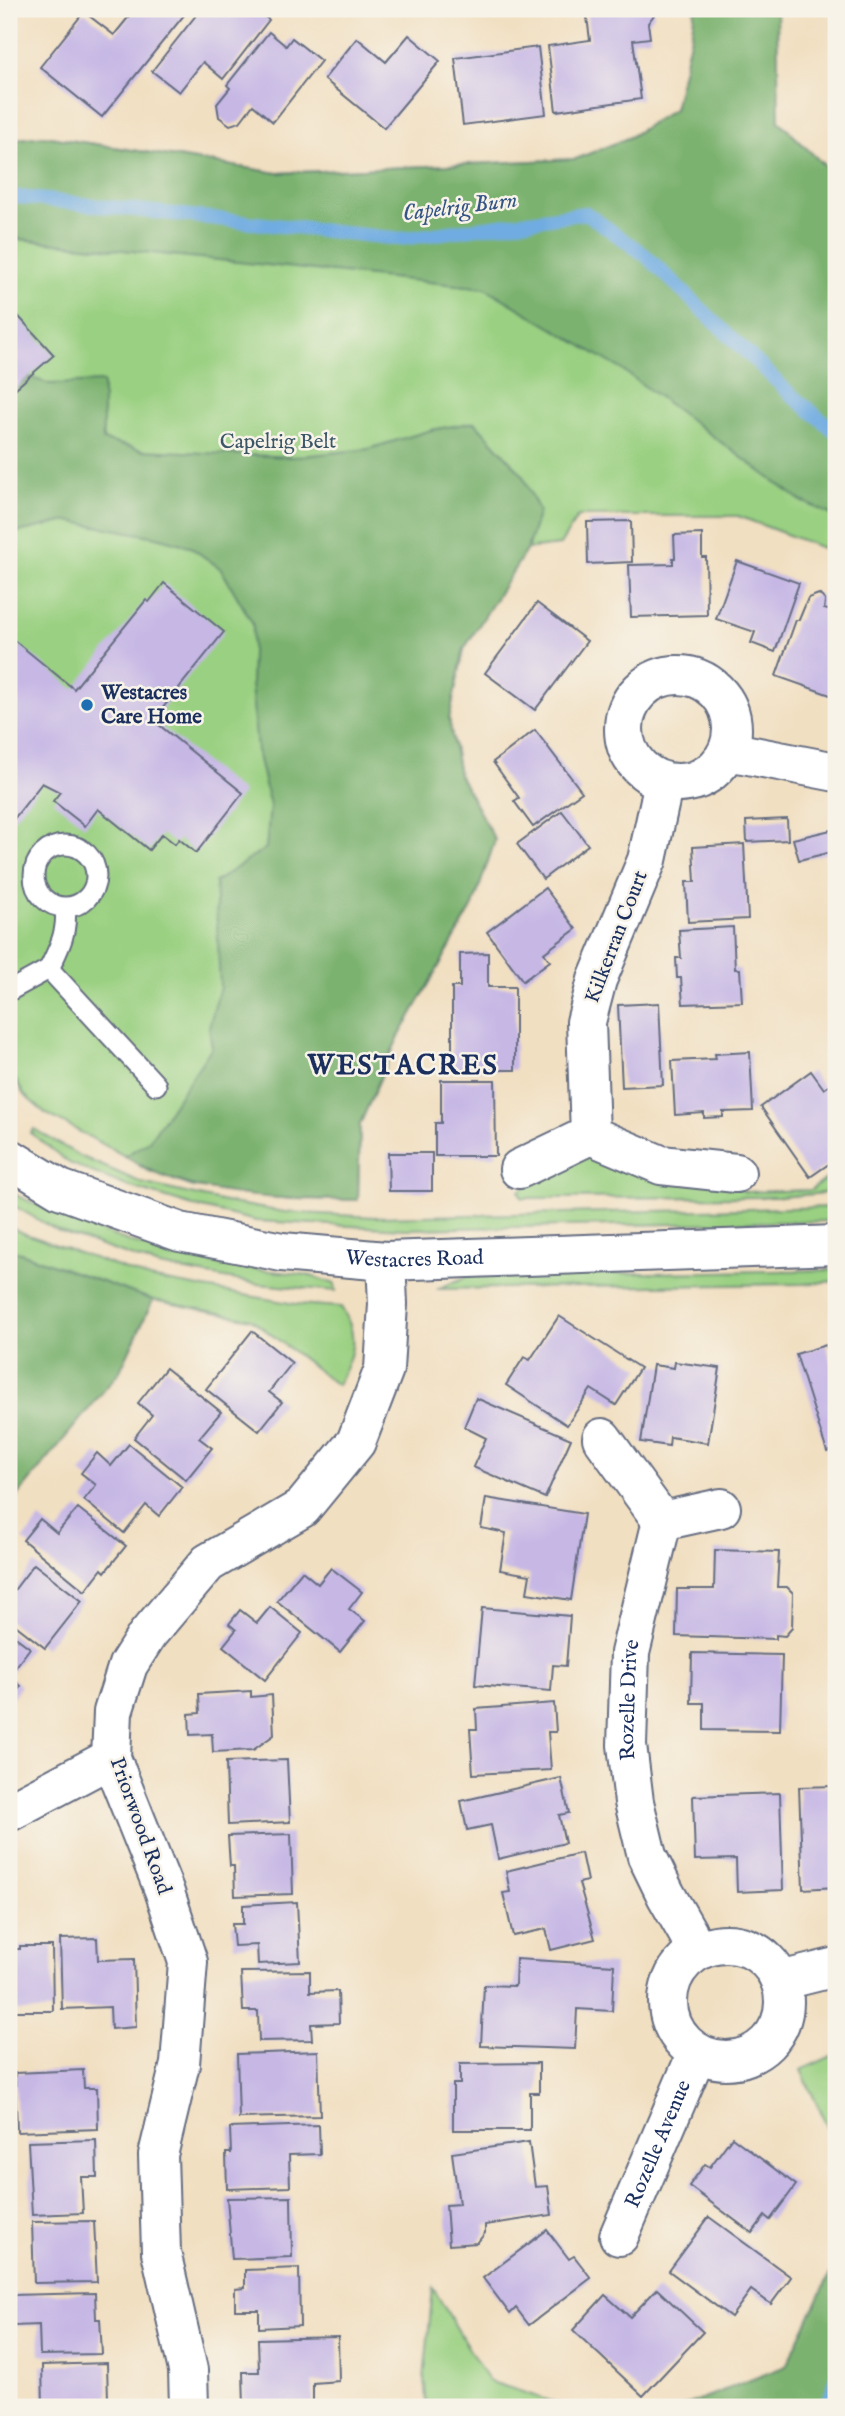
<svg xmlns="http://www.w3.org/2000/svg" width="845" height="2416" font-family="'IM FELL English',serif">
<rect width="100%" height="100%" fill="#f7f3e8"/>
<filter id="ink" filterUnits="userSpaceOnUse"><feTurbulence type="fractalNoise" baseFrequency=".0143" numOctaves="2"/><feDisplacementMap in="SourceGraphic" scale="14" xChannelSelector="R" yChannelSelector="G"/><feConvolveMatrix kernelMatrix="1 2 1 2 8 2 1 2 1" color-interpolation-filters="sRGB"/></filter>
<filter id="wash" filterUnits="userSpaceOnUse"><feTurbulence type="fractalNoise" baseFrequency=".00686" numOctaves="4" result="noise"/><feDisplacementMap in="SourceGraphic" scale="28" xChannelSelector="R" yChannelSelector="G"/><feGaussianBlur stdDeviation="1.57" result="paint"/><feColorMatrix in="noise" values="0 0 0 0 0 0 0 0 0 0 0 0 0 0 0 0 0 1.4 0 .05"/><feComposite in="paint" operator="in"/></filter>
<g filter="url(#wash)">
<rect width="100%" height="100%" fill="#f1dfc1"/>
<g fill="#9ad081" stroke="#5a8070" stroke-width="2">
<path d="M674,109l162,68v376l-98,-37h-160l-18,29 -34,4 -62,100 -15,70 10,56 36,65 -22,66 -76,134 -37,84 -2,76 -67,-1 -98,-12 -47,-17 -21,-14 -80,-43 -21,-18 -15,-27v-928l35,-4 234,37 298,-14 52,-21z"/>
<path d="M34,1129l46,27 62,27 83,19 60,10 90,5 461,-10v14l-431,8 -149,-8 -63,-15 -69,-21 -55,-22 -38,-30z"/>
<path d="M584,1152l133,26 29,14 65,-2 25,-18v20l-56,5 -258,1 -3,-7z"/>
<path d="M9,1192l62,28 62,23 93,23 82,9 27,9 1,7 -79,-7 -98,-18 -101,-35 -49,-28z"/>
<path d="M9,1226l11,6 129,46 146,26 46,3c20,30 11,49 -4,78l-86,-66 -98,-19 -144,-51z"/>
<path d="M836,1270v11l-34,3 -365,5 31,-13z"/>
<path d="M836,2054v91l-35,-75z"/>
<path d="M433,2288l55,93 81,26h-142l-3,-28z"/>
</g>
<g fill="#7bb26f" stroke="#4b7066" stroke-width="2">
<path d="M695,9h82l2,112 57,56v340l-35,-16 -180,-132 -136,-81 -476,-50v-98l35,-4 234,37 298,-14 52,-21 46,-29 17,-73z"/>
<path d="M29,377l21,7 53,-2v58l39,10 150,7 76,-8 63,-19 44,-8 47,52 17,37 -12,38 -63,100 -15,70 10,56 36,65 -22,66 -76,134 -37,84 -2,76c-77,-1 -167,0 -233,-44l24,-15 63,-94 -3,-20 11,-40 -5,-105 51,-34 4,-42 -13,-55 -6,-68 2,-59 -32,-55 -32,-23 -32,-9 -89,-16 -59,13v-140z"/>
<path d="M9,1249l144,51 -33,71 -111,135z"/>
<path d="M836,2262v145h-155l105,-41z"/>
</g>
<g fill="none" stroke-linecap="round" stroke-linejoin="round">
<g stroke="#6face1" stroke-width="14">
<path d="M9,196l391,43 186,-26 59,42 144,138 47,39"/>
<path d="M827,2407l9,-27"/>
</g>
</g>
<g id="blocks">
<g fill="#c6b7e5">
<path d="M135,9h54l-87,108 -62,-50 44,-55 30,23z"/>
<path d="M201,9h54l14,11 -46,59 -20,-17 -24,30 -27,-21z"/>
<path d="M586,9h67l1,6 -6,8 2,15 -17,2 8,59 -85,12 -8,-65 42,-6z"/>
<path d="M269,32l17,14 6,-8 29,23 -48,61 -20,-17 -13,17 -10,3 -11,-8 -2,-13 13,-16 -3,-3z"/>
<path d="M409,35l31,26 -56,67 -60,-49 33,-41 29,24z"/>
<path d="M538,47l8,67 -83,11 -8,-67z"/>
<path d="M9,306l45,49 -45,39z"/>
<path d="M631,521l1,41 -44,2 -1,-42z"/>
<path d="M702,534v23h4l1,58 -76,2 -2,-52 44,-1v-6h2l-1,-23z"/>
<path d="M737,561l62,22 -24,69 -24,-9 4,-11 -39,-13z"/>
<path d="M164,583l60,49 -71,88 90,73 -47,60 -17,-14 -4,5 -13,-10 -13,16 -51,-41 -13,17 -32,-25 7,-9 -18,-9 -33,42v-189l65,53 72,-89 3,2z"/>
<path d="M819,594l6,6 -1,9 12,3v85l-60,-21 20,-56h3l9,-22z"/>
<path d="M537,603l50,38 -52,69 -50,-37z"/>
<path d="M535,730l47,62 -49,35 -19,-26 5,-3 -26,-36z"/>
<path d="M562,811l26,34 -45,34 -26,-35z"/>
<path d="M787,819l1,21 -41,2 -1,-21z"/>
<path d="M835,829l1,22 -37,9 -6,-21z"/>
<path d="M744,844l4,75 -60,3 -2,-40h9l-2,-35z"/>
<path d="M545,888l31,41 -32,24 6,8 -27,20 -36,-49z"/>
<path d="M733,927l2,42h5l2,33 -59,2 -2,-26h-4l-1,-20h5l-2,-28z"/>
<path d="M488,953v34h27v83h-63v-83h8v-33z"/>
<path d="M659,1003l4,82 -41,2 -4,-82z"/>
<path d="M750,1052l3,59 -30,1v5l-19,1v-5l-29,2 -3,-54 44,-2 -1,-5z"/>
<path d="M811,1071l13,18 12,-8v78l-26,18 -49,-70z"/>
<path d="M441,1080h54l1,76h-61v-33h6z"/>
<path d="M388,1153h44v38h-43z"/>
<path d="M559,1316l81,52 -24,37 -25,-16 -24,36 -61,-40 18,-28 6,3z"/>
<path d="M252,1331l40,32 -23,29 13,10 -23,29 -53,-42z"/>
<path d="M826,1345l8,23 2,-1v82l-9,3 -31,-98z"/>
<path d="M675,1362l45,6 -12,75 -38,-6 -1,9 -28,-4 12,-77 21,3z"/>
<path d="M166,1368l55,44 -22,26 13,10 -26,32 -52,-42 18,-23 -14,-12z"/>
<path d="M476,1398l95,41 -26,59 -72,-31 13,-29 -22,-11z"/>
<path d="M129,1444l53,43 -23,29 -13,-11 -22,28 -40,-33 12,-15 -15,-12 16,-20 14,13z"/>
<path d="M486,1498l98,16 -13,86 -44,-7 3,-18 -30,-5 6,-37 -25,-5z"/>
<path d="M78,1508l48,38 -21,26 -3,-3 -17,22 -62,-51 17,-21 17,14z"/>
<path d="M715,1550l64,2 -2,35h10l6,6 -1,35 -7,8 -9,-1v4l-100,-3 1,-47h37z"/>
<path d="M34,1564l48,37 -37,47 -36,-28v-23z"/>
<path d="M331,1568l31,24 -13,17 16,12 -25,31 -63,-51 25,-30 16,13z"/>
<path d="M270,1607l32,26 -37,47 -42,-34 13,-16 -7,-6 11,-14 17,13z"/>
<path d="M482,1608l88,8 -4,50 -13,-1 -2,26 -76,-6z"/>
<path d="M9,1632l21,16 -21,28 12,10 -12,16z"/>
<path d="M692,1653l90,2 -2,76 -76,-1v-27h-13z"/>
<path d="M251,1691v6l21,-2 2,40 -21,15 -40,2 -1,-18 -22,1 -1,-21 11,-1 -1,-19z"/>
<path d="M554,1703l2,29h-8l3,38 -78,4 -3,-45h7l-1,-20z"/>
<path d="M287,1760l3,62 -62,3 -2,-63z"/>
<path d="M561,1778l8,35 -10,2 6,28 -67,16 -7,-34 -24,5 -6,-29z"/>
<path d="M836,1786v101l-33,2 -4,-102z"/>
<path d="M780,1793l3,97 -46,2 -1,-33 -41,1 -2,-64z"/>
<path d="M291,1834l2,60 -58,2 -1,-30h-4l-2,-30z"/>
<path d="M581,1853l6,28 -8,2 16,56 -44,11 -5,-21 -33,7 -10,-43 7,-1 -4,-21z"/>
<path d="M297,1902l3,60 -42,2 -1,-19 -23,1 -2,-22h11v-19z"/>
<path d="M97,1938l1,22 36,-1 2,68 -25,2 -1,-22 -48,2 -2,-70z"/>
<path d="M20,1946h32l1,65h-44v-62h11z"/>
<path d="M516,1959l98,6 -2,46 -35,-2 -2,40 -94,-3 3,-61 31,1z"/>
<path d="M310,1971v21l28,-1 1,32 -28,1 1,16 -53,1 -1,-30h-15l-2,-39z"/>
<path d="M318,2051l2,65 -81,2 -2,-64z"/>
<path d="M539,2063v30h-9v37h-77v-46h7v-20z"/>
<path d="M83,2070l1,18h13l1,41 -81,3 -2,-59z"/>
<path d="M319,2125l1,29 -31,1 1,32 -63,2 -1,-36h5l-1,-25z"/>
<path d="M732,2137l64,48 -26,35 -5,-4 -13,17 -63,-47 16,-22 5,3z"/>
<path d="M96,2140l1,37h-16l2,36 -51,2 -4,-73z"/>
<path d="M529,2142l6,45 13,-1 4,29 -67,10v8l-8,10 -28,2 -3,-40 13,-1 -7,-51z"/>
<path d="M291,2197l1,60 -60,2 -5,-61z"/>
<path d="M709,2217l82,60 -20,27 -20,-14 -20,27 -62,-46z"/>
<path d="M94,2221l3,61 -63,1 -2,-61z"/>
<path d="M547,2230l22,29 5,-3 17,22 -62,47 -13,-17 -6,6 -27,-36z"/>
<path d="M299,2268l1,58 -41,2v-18h-24v-21l10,-1v-18z"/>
<path d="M657,2289l46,43 -60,64 -70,-66 32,-35 25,22z"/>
<path d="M95,2293l1,26h4l2,35 -62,1 -1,-30 -27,1 -1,-31z"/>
<path d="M338,2337l1,44 -26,2v24h-69l-1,-35h16l-1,-33z"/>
<path d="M107,2363l1,37 -13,1v6h-52l-1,-42z"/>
</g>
</g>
</g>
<g filter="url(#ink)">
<use href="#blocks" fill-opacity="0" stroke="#666d81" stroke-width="2"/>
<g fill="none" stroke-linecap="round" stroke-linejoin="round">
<g stroke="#666d81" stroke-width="23">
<g id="service">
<circle cx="65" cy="876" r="31"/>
<path d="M49,969c10,-21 19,-37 16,-61"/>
<path d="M9,991l40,-22 107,116"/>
</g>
</g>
<g stroke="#666d81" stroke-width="42">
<g id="minor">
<circle cx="678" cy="729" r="54"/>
<path d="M728,751l108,21"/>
<path d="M664,782l-17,78 -50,120 -11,42 4,113 71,30 75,8"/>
<path d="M519,1169l71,-34"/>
<path d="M602,1438l60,83"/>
<path d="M9,1812l102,-54"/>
<circle cx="726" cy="2002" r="58"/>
<path id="s1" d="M698,1951l-32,-56 -19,-39 -13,-54 -7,-57 3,-92 32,-132 59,-13"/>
<path d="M780,1981l56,-14"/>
<path id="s2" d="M619,2236l78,-183"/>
<path d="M189,2407l-1,-37 -27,-118 -3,-97 22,-91 8,-102 -24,-72 -53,-132 2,-46 15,-47 19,-30 61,-72 94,-55 54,-66 28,-73 4,-65 -2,-43"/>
</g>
</g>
<g stroke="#666d81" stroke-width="42">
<g id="tertiary">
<path id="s3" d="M9,1158l51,31 120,43 102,20 104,9 450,-16"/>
</g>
</g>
<use href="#service" stroke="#fff" stroke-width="19"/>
<use href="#minor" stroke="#fff" stroke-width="38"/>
<use href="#tertiary" stroke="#fff" stroke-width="38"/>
</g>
</g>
<circle fill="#1f6fb2" stroke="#f7f3e8" stroke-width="2.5" cx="87" cy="705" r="7"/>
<g text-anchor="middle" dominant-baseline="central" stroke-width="5" stroke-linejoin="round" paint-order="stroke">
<g font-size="21" fill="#3b5767" stroke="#f7f3e8">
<text x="278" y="442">Capelrig Belt</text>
</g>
<g font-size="21" font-weight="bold" fill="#1b2f5e" stroke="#f7f3e8" text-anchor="start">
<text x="101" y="693">Westacres<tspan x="101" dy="24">Care Home</tspan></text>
</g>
<g font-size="21" fill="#1b2f5e" stroke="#f7f3e8">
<text transform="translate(617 937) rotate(-69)">Kilkerran Court</text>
<text stroke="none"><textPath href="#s3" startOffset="424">Westacres Road</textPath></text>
<text stroke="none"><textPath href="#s1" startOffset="266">Rozelle Drive</textPath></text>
<text transform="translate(140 1826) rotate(70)">Priorwood Road</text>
<text stroke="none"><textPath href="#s2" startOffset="100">Rozelle Avenue</textPath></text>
</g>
<g font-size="23" font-style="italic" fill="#345485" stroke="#f7f3e8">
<text transform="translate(460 207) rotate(-7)">Capelrig Burn</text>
</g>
<g font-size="28" font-weight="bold" letter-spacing="2" fill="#1b2f5e" stroke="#f7f3e8">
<text x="403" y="1066">WESTACRES</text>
</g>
</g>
<rect width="845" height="2416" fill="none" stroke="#f7f3e8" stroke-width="35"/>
</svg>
